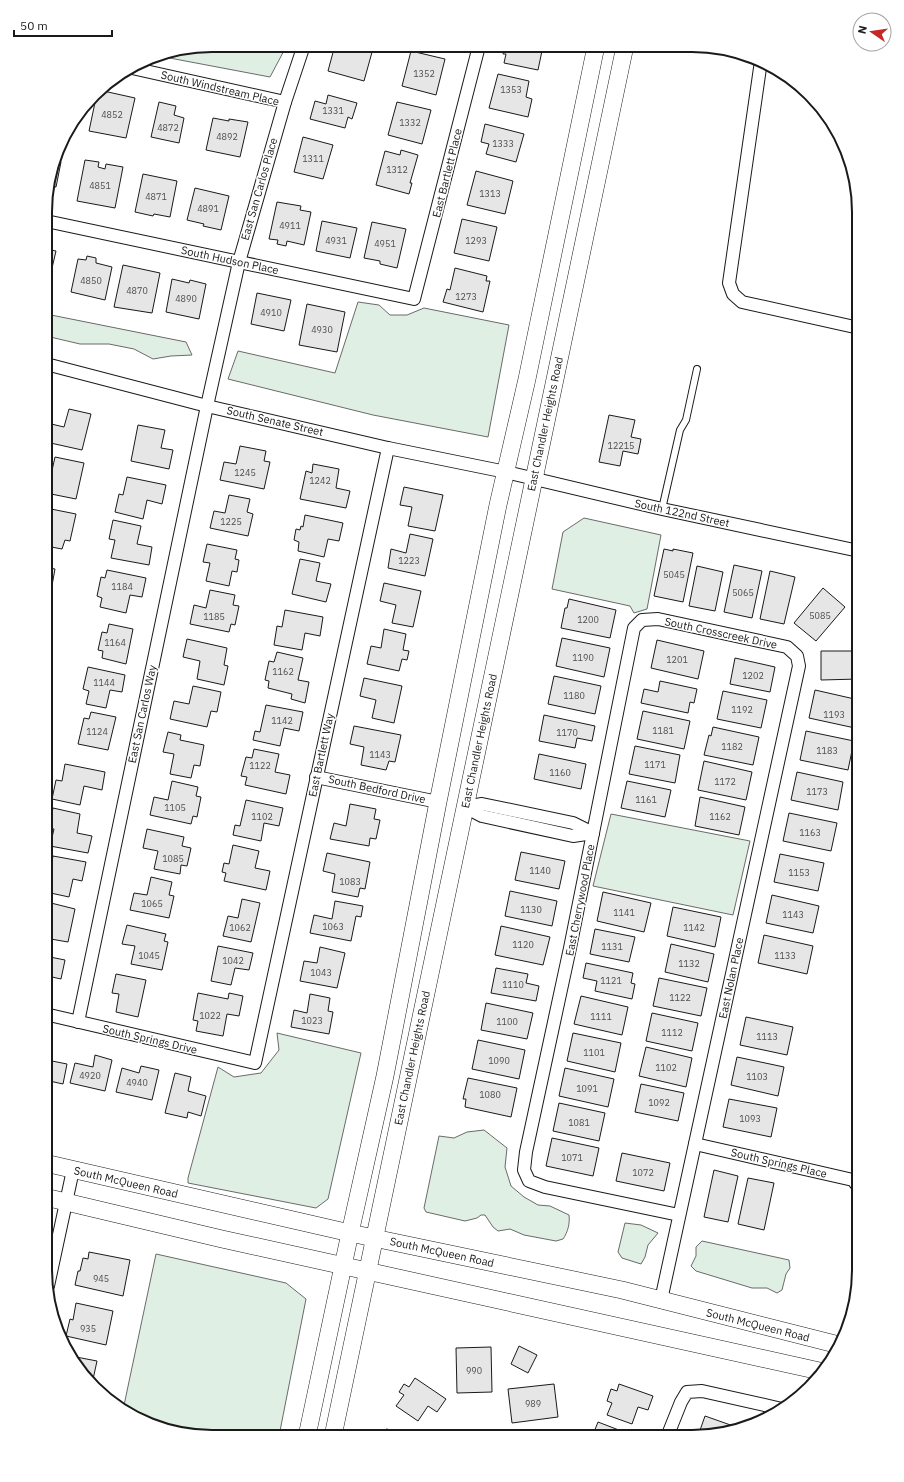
<svg xmlns="http://www.w3.org/2000/svg" width="904" height="1482" font-family="'IBM Plex Sans',sans-serif">
<rect width="100%" height="100%" fill="#fff"/>
<g fill="#e0efe3" stroke="#6a6a6a">
<path d="M212,45h75l-17,32 -111,-21z"/>
<path d="M358,302l21,3 11,10h17l17,-7 85,17 -21,112 -115,-22 -145,-36 10,-28 97,22z"/>
<path d="M46,314l140,28 6,13 -21,1 -18,3 -19,-10 -25,-5h-29l-34,-8z"/>
<path d="M584,518l77,17 -14,74 -13,4 -4,-7 -78,-17 11,-57z"/>
<path d="M611,814l139,27 -17,74 -140,-29z"/>
<path d="M277,1033l84,20 -33,146 -12,9 -128,-25v-5l30,-111 16,10 27,-4 18,-23z"/>
<path d="M484,1130l23,18 -2,19 6,19 13,11 14,8 12,1 19,9c1,8 -1,17 -6,24l-7,2 -32,-6 -14,-6 -12,2 -5,-4 -8,-12h-4l-4,3 -12,3 -39,-9 -2,-4 15,-72 15,2 13,-6z"/>
<path d="M625,1223l16,2 17,8 -10,12 -3,12 -4,7 -19,-6 -4,-6z"/>
<path d="M702,1241l87,19 1,8 -4,6 -4,16 -5,3 -10,-5h-15l-56,-17 -5,-5 5,-10v-9z"/>
<path d="M156,1254l130,29 20,16 -27,137h-89l-42,-12 -25,-14z"/>
</g>
<g fill="#e6e6e6" stroke="#1a1a1a">
<path d="M335,45h39l-10,36 -36,-10z"/>
<path d="M505,46h38l-5,24 -34,-7 2,-9h-3z"/>
<path d="M411,51l34,8 -9,36 -34,-9z"/>
<path d="M498,74l31,7 -3,16 6,2 -4,18 -39,-9z"/>
<path d="M99,90l36,8 -9,40 -37,-7 8,-38z"/>
<path d="M328,95l29,8 -5,16 -4,-2 -3,11 -35,-9 5,-18 11,3z"/>
<path d="M159,102l17,4 -2,9 10,3 -5,25 -28,-6z"/>
<path d="M397,102l34,8 -9,34 -34,-9z"/>
<path d="M213,118l16,3v-2l19,3 -8,35 -34,-7z"/>
<path d="M485,124l39,10 -8,28 -30,-8 3,-10 -8,-2z"/>
<path d="M303,137l30,8 -10,34 -29,-7z"/>
<path d="M401,150l17,5 -8,28h2l-3,11 -33,-9 9,-34 15,4z"/>
<path d="M85,160l14,2 -1,5 7,2 1,-5 17,3 -8,41 -38,-7z"/>
<path d="M55,161l6,1 -5,25 -8,-1z"/>
<path d="M476,171l37,10 -8,33 -38,-9z"/>
<path d="M143,174l34,7 -7,36 -16,-3 -1,2 -18,-4z"/>
<path d="M195,188l34,8 -8,34 -18,-4 1,-2 -17,-4z"/>
<path d="M277,202l24,4 -1,4 11,2 -7,33 -17,-4 -1,5 -9,-2 1,-4 -9,-1z"/>
<path d="M462,219l35,8 -8,34 -35,-8z"/>
<path d="M322,221l35,7 -7,30 -34,-7z"/>
<path d="M372,222l34,7 -9,39 -17,-4v-3l-16,-3z"/>
<path d="M46,249l10,2 -7,30h-3z"/>
<path d="M87,256l9,2v5l16,4 -7,33 -34,-8 7,-33 8,1z"/>
<path d="M123,265l37,8 -8,40 -38,-6z"/>
<path d="M455,268l32,8 -1,5h4l-7,31 -40,-10 4,-13 3,1z"/>
<path d="M172,279l17,4 1,-3 16,4 -7,35 -33,-7z"/>
<path d="M257,293l34,7 -7,31 -33,-7z"/>
<path d="M307,304l38,8 -8,40 -38,-7z"/>
<path d="M69,409l22,5 -9,36 -36,-8 1,-19 17,4z"/>
<path d="M609,415l26,5 -4,17 10,2 -3,15 -15,-3 -3,15 -21,-4z"/>
<path d="M138,425l27,5 -4,18 12,2 -4,19 -38,-8z"/>
<path d="M240,446l26,5 -2,10 6,1 -6,27 -44,-9 4,-18 12,2z"/>
<path d="M55,457l29,6 -8,36 -30,-6v-19l5,1z"/>
<path d="M313,464l26,5 -3,19 14,3 -4,17 -46,-9 6,-28 6,2z"/>
<path d="M127,477l39,8 -4,19 -15,-4 -4,19 -28,-7 4,-18 4,1z"/>
<path d="M404,487l39,8 -8,36 -27,-5 4,-19 -12,-2z"/>
<path d="M229,495l21,4 -3,13 6,2 -5,22 -38,-8 4,-17 11,2z"/>
<path d="M46,508l30,6 -6,27 -5,-1 -3,9 -16,-3z"/>
<path d="M305,515l38,8 -4,18 -11,-2 -4,18 -26,-6 1,-9 -5,-2 2,-11 4,1 1,-4 2,1z"/>
<path d="M113,520l28,6 -4,18 15,3 -3,18 -38,-7 4,-18 -6,-1z"/>
<path d="M410,534l23,5 -8,37 -37,-8 3,-19 15,4z"/>
<path d="M207,544l30,6 -2,9 4,1 -2,12 -5,-1 -3,15 -23,-5 4,-18 -7,-1z"/>
<path d="M664,549l9,2v-2l20,4 -10,49 -29,-6z"/>
<path d="M46,553l6,1 -2,14 5,1 -4,22 -5,-1z"/>
<path d="M300,559l20,4 -4,18 15,3 -5,18 -34,-8z"/>
<path d="M734,565l28,6 -10,47 -28,-6z"/>
<path d="M697,566l26,6 -8,39 -26,-5z"/>
<path d="M107,570l39,8 -4,19 -12,-2 -4,18 -26,-6 2,-9 -5,-2 4,-19 4,1z"/>
<path d="M770,571l25,6 -11,47 -24,-5z"/>
<path d="M384,583l37,8 -8,36 -21,-4 4,-18 -16,-4z"/>
<path d="M823,588l22,19 -29,34 -22,-18z"/>
<path d="M210,590l25,5 -2,10 6,1 -4,19 -4,-1 -2,8 -39,-8 4,-19 12,3z"/>
<path d="M569,599l47,11 -6,28 -49,-10 4,-20h2z"/>
<path d="M285,610l38,7 -3,19 -15,-3 -3,17 -28,-5 3,-19 5,1z"/>
<path d="M109,624l24,5 -7,35 -24,-6 1,-7 -5,-1 4,-18 5,1z"/>
<path d="M384,629l22,5 -3,16 6,1 -2,9 -5,-1 -3,12 -32,-7 4,-18 10,2z"/>
<path d="M562,638l48,10 -6,29 -48,-11z"/>
<path d="M187,639l40,9 -3,17 4,1 -4,19 -27,-6 3,-18 -17,-4z"/>
<path d="M657,640l47,11 -6,28 -47,-11z"/>
<path d="M821,651h38v28l-38,1z"/>
<path d="M277,652l26,6 -5,22 11,2 -4,21 -14,-4 1,-5 -24,-6 1,-7 -4,-1 4,-19 5,1z"/>
<path d="M735,658l40,9 -5,25 -40,-8z"/>
<path d="M88,667l37,8 -3,17 -12,-2 -4,18 -20,-4 3,-13 -6,-2z"/>
<path d="M554,676l47,10 -6,28 -47,-10z"/>
<path d="M364,678l38,8 -8,37 -22,-5 4,-18 -16,-4z"/>
<path d="M660,681l37,8 -3,14 -4,-1 -2,11 -47,-10 3,-14 14,3z"/>
<path d="M193,686l28,6 -4,20 -6,-1 -4,16 -37,-8 4,-18 15,3z"/>
<path d="M815,690l44,10v9l-4,19 -46,-10z"/>
<path d="M723,691l44,9 -6,28 -44,-9z"/>
<path d="M266,705l37,7 -4,19 -15,-3 -4,18 -27,-6 2,-9 5,1z"/>
<path d="M643,711l47,10 -6,28 -47,-10z"/>
<path d="M91,712l25,5 -8,33 -30,-6 6,-26 5,1z"/>
<path d="M544,715l51,11 -3,15 -15,-3 -2,10 -36,-7z"/>
<path d="M354,726l47,9 -6,27 -6,-1 -3,9 -25,-5 3,-18 -14,-3z"/>
<path d="M713,727l46,10 -6,28 -49,-10 5,-20 2,1z"/>
<path d="M806,731l48,10 -6,29 -48,-10z"/>
<path d="M168,732l13,3 -1,5 24,5 -4,21 -6,-1 -3,13 -21,-4 4,-20 -11,-2z"/>
<path d="M635,746l45,9 -5,28 -46,-9z"/>
<path d="M254,749l25,5 -4,18 15,3 -4,19 -41,-9 2,-8 -6,-1 5,-19 6,1z"/>
<path d="M539,754l47,10 -5,25 -47,-10z"/>
<path d="M704,761l48,11 -6,28 -48,-10z"/>
<path d="M65,764l40,8 -3,18 -18,-4 -4,19 -28,-6 4,-19 6,1z"/>
<path d="M797,772l46,10 -5,28 -47,-10z"/>
<path d="M172,781l26,6 -2,9 5,1 -4,20 -4,-1 -2,8 -41,-9 4,-18 14,3z"/>
<path d="M627,781l44,9 -6,27 -44,-9z"/>
<path d="M700,797l45,10 -6,28 -44,-9z"/>
<path d="M246,800l37,8 -4,18 -15,-3 -3,18 -28,-6 2,-10 5,1z"/>
<path d="M350,804l26,5 -2,10 6,1 -4,19 -6,-1 -1,8 -39,-7 4,-16 12,3z"/>
<path d="M53,808l27,6 -3,19 15,3 -4,17 -38,-7 4,-17 -5,-1z"/>
<path d="M789,813l48,10 -6,28 -48,-10z"/>
<path d="M147,829l37,8 -2,9 9,2 -4,18 -6,-1 -1,9 -26,-5 4,-18 -15,-3z"/>
<path d="M233,845l26,6 -4,17 15,3 -4,19 -42,-9 2,-8 -4,-1 2,-9 5,1z"/>
<path d="M521,852l44,9 -6,28 -44,-9z"/>
<path d="M327,853l43,9 -5,27 -5,-1 -2,9 -26,-5 3,-18 -12,-3z"/>
<path d="M780,854l44,9 -6,28 -44,-9z"/>
<path d="M53,856l33,6 -4,19 -9,-2 -4,18 -23,-5 1,-6 -2,-1 1,-16v-4l5,1z"/>
<path d="M151,877l21,5 -3,13 5,1 -5,22 -39,-8 4,-17 13,2z"/>
<path d="M510,891l47,10 -5,25 -47,-10z"/>
<path d="M603,892l48,11 -7,29 -47,-11z"/>
<path d="M772,895l47,11 -6,27 -47,-10z"/>
<path d="M242,899l18,4 -9,39 -28,-6 5,-20 10,2z"/>
<path d="M335,901l28,5 -2,11 -5,-1 -5,25 -41,-8 4,-18 18,4z"/>
<path d="M51,903l24,6 -7,33 -23,-4v-10z"/>
<path d="M673,907l48,10 -6,30 -48,-11z"/>
<path d="M127,925l39,9 -2,7 4,1 -6,28 -31,-6 4,-18 -13,-2z"/>
<path d="M501,926l49,11 -7,28 -48,-10z"/>
<path d="M595,929l40,8 -6,25 -39,-8z"/>
<path d="M764,935l49,11 -6,28 -49,-11z"/>
<path d="M671,944l43,10 -6,28 -43,-10z"/>
<path d="M218,946l35,7 -4,17 -14,-2 -4,17 -20,-4z"/>
<path d="M320,947l25,6 -8,35 -37,-7 4,-20 13,2z"/>
<path d="M45,956l20,4 -4,19 -9,-2 -3,18 -4,-1z"/>
<path d="M586,963l47,10 -2,10 4,1 -3,15 -37,-8 2,-10 -14,-3z"/>
<path d="M496,968l32,6 -2,9 13,3 -3,15 -45,-8z"/>
<path d="M116,974l30,6 -8,37 -22,-5 3,-18 -7,-1z"/>
<path d="M659,978l48,10 -6,28 -48,-10z"/>
<path d="M198,993l30,6 1,-6 14,3 -4,20 -12,-2 -4,22 -27,-5 2,-10 -5,-1z"/>
<path d="M310,994l20,4 -2,13 5,1 -4,22 -38,-7 3,-17 13,3z"/>
<path d="M581,996l47,11 -6,28 -48,-11z"/>
<path d="M486,1003l47,10 -6,26 -46,-9z"/>
<path d="M652,1013l46,10 -6,28 -46,-10z"/>
<path d="M746,1017l47,10 -6,28 -47,-10z"/>
<path d="M573,1033l48,10 -6,29 -48,-11z"/>
<path d="M478,1040l47,10 -6,29 -47,-10z"/>
<path d="M45,1044l5,1 -3,15 20,4 -4,20 -18,-4z"/>
<path d="M646,1047l46,11 -6,29 -47,-11z"/>
<path d="M95,1055l17,5 -7,31 -35,-8 5,-20 18,4z"/>
<path d="M737,1057l47,10 -6,29 -47,-11z"/>
<path d="M141,1066l18,4 -7,30 -36,-8 6,-24 17,5z"/>
<path d="M565,1068l49,11 -6,28 -49,-11z"/>
<path d="M175,1073l16,4 -3,14 18,5 -5,20 -13,-4 -1,6 -22,-5z"/>
<path d="M468,1078l49,10 -6,29 -46,-10 1,-8h-3z"/>
<path d="M641,1084l43,9 -6,28 -43,-9z"/>
<path d="M729,1099l48,9 -6,29 -48,-10z"/>
<path d="M559,1103l46,10 -6,28 -46,-10z"/>
<path d="M552,1138l47,10 -6,28 -47,-10z"/>
<path d="M622,1153l48,10 -6,28 -48,-10z"/>
<path d="M714,1170l24,6 -10,46 -24,-5z"/>
<path d="M748,1178l26,5 -10,47 -26,-6z"/>
<path d="M89,1252l41,8 -7,36 -48,-11 3,-14h2l3,-13 5,1z"/>
<path d="M76,1303l37,8 -7,34 -40,-9 4,-17 3,1z"/>
<path d="M519,1346l18,9 -9,18 -17,-9z"/>
<path d="M491,1347l1,45 -35,1 -1,-45z"/>
<path d="M71,1356l26,5 -5,23 -13,-13z"/>
<path d="M415,1378l31,21 -9,13 -9,-6 -10,15 -22,-15 8,-11 -5,-3 5,-8 5,3z"/>
<path d="M554,1384l4,33 -46,6 -4,-34z"/>
<path d="M619,1384l34,12 -5,14 -10,-3 -6,17 -25,-9 5,-12 -5,-2 4,-12 6,2z"/>
<path d="M705,1416l34,12 -41,8z"/>
<path d="M598,1422l39,15h-45z"/>
<path d="M386,1429l40,7h-41z"/>
<path d="M518,1430l33,7h-34z"/>
</g>
<g fill="none" stroke-linecap="round" stroke-linejoin="round">
<g stroke="#1a1a1a" stroke-width="8">
<path id="lane" d="M662,509l18,-79 6,-10 11,-51"/>
</g>
<g stroke="#1a1a1a" stroke-width="14">
<g id="street">
<path d="M761,61l-32,222 4,11 9,8 117,26"/>
<path d="M132,68l153,34"/>
<path d="M46,221l368,78 65,-253"/>
<path d="M46,364l161,42 181,42 118,24 156,37 197,42"/>
<path d="M316,777l122,25"/>
<path d="M465,807l17,9 91,20 20,-3"/>
<path d="M465,807l17,-3 91,19 20,10"/>
<path d="M45,1014l210,49 133,-615"/>
<path d="M78,1022l129,-616 32,-144 46,-160 19,-57"/>
<path d="M695,1144l158,36 6,8"/>
<path d="M48,1286l25,-116"/>
<path d="M661,1300l138,-634 -2,-10 -10,-9 -129,-28 -16,1 -8,8 -64,320 -44,204 -2,18 5,11 16,6 134,28"/>
<path d="M667,1437l14,-35 6,-10 15,-1 80,18"/>
</g>
</g>
<g stroke="#1a1a1a" stroke-width="18">
<g id="secondary">
<path d="M45,1163l305,70 272,57 217,55"/>
<path d="M45,1197l177,42 602,133"/>
<path d="M307,1436l43,-203 35,-157 53,-274 60,-297 29,-126 69,-333"/>
<path d="M333,1436l292,-1390"/>
</g>
</g>
<use href="#lane" stroke="#fff" stroke-width="6"/>
<use href="#street" stroke="#fff" stroke-width="12"/>
<use href="#secondary" stroke="#fff" stroke-width="17"/>
</g>
<g text-anchor="middle" dominant-baseline="central" stroke-width="3" stroke-linejoin="round" paint-order="stroke">
<g font-size="9" fill="#4d4d4d">
<text x="424" y="73">1352</text>
<text x="511" y="89">1353</text>
<text x="333" y="110">1331</text>
<text x="112" y="114">4852</text>
<text x="410" y="122">1332</text>
<text x="168" y="127">4872</text>
<text x="227" y="136">4892</text>
<text x="503" y="143">1333</text>
<text x="313" y="158">1311</text>
<text x="397" y="169">1312</text>
<text x="100" y="185">4851</text>
<text x="490" y="193">1313</text>
<text x="156" y="196">4871</text>
<text x="208" y="208">4891</text>
<text x="290" y="225">4911</text>
<text x="336" y="240">4931</text>
<text x="476" y="240">1293</text>
<text x="385" y="243">4951</text>
<text x="91" y="280">4850</text>
<text x="137" y="290">4870</text>
<text x="466" y="296">1273</text>
<text x="186" y="298">4890</text>
<text x="271" y="312">4910</text>
<text x="322" y="329">4930</text>
<text x="621" y="445">12215</text>
<text x="245" y="472">1245</text>
<text x="320" y="480">1242</text>
<text x="231" y="521">1225</text>
<text x="409" y="560">1223</text>
<text x="674" y="574">5045</text>
<text x="122" y="586">1184</text>
<text x="743" y="592">5065</text>
<text x="820" y="615">5085</text>
<text x="214" y="616">1185</text>
<text x="588" y="619">1200</text>
<text x="115" y="642">1164</text>
<text x="583" y="657">1190</text>
<text x="677" y="659">1201</text>
<text x="283" y="671">1162</text>
<text x="753" y="675">1202</text>
<text x="104" y="682">1144</text>
<text x="574" y="695">1180</text>
<text x="742" y="709">1192</text>
<text x="834" y="714">1193</text>
<text x="282" y="720">1142</text>
<text x="663" y="730">1181</text>
<text x="97" y="731">1124</text>
<text x="567" y="732">1170</text>
<text x="732" y="746">1182</text>
<text x="827" y="750">1183</text>
<text x="380" y="754">1143</text>
<text x="655" y="764">1171</text>
<text x="260" y="765">1122</text>
<text x="560" y="772">1160</text>
<text x="725" y="781">1172</text>
<text x="817" y="791">1173</text>
<text x="646" y="799">1161</text>
<text x="175" y="807">1105</text>
<text x="262" y="816">1102</text>
<text x="720" y="816">1162</text>
<text x="810" y="832">1163</text>
<text x="173" y="858">1085</text>
<text x="540" y="870">1140</text>
<text x="799" y="872">1153</text>
<text x="350" y="881">1083</text>
<text x="152" y="903">1065</text>
<text x="531" y="909">1130</text>
<text x="624" y="912">1141</text>
<text x="793" y="914">1143</text>
<text x="333" y="926">1063</text>
<text x="240" y="927">1062</text>
<text x="694" y="927">1142</text>
<text x="523" y="944">1120</text>
<text x="612" y="946">1131</text>
<text x="149" y="955">1045</text>
<text x="785" y="955">1133</text>
<text x="233" y="960">1042</text>
<text x="689" y="963">1132</text>
<text x="321" y="972">1043</text>
<text x="611" y="980">1121</text>
<text x="513" y="984">1110</text>
<text x="680" y="997">1122</text>
<text x="210" y="1015">1022</text>
<text x="601" y="1016">1111</text>
<text x="312" y="1020">1023</text>
<text x="507" y="1021">1100</text>
<text x="672" y="1032">1112</text>
<text x="767" y="1036">1113</text>
<text x="594" y="1052">1101</text>
<text x="499" y="1060">1090</text>
<text x="666" y="1067">1102</text>
<text x="90" y="1075">4920</text>
<text x="757" y="1076">1103</text>
<text x="137" y="1082">4940</text>
<text x="587" y="1088">1091</text>
<text x="490" y="1094">1080</text>
<text x="659" y="1102">1092</text>
<text x="750" y="1118">1093</text>
<text x="579" y="1122">1081</text>
<text x="572" y="1157">1071</text>
<text x="643" y="1172">1072</text>
<text x="101" y="1278">945</text>
<text x="88" y="1328">935</text>
<text x="474" y="1370">990</text>
<text x="533" y="1403">989</text>
</g>
<g font-size="11" fill="#1a1a1a" stroke="#fff">
<text transform="translate(220 88) rotate(13)">South Windstream Place</text>
<text transform="translate(447 173) rotate(-76)">East Bartlett Place</text>
<text transform="translate(259 189) rotate(-74)">East San Carlos Place</text>
<text transform="translate(230 260) rotate(12)">South Hudson Place</text>
<text transform="translate(275 421) rotate(13)">South Senate Street</text>
<text transform="translate(545 424) rotate(-78)">East Chandler Heights Road</text>
<text transform="translate(682 513) rotate(12)">South 122nd Street</text>
<text transform="translate(721 633) rotate(12)">South Crosscreek Drive</text>
<text transform="translate(142 714) rotate(-78)">East San Carlos Way</text>
<text transform="translate(479 741) rotate(-78)">East Chandler Heights Road</text>
<text transform="translate(321 755) rotate(-78)">East Bartlett Way</text>
<text transform="translate(377 789) rotate(12)">South Bedford Drive</text>
<text transform="translate(580 900) rotate(-79)">East Cherrywood Place</text>
<text transform="translate(731 978) rotate(-78)">East Nolan Place</text>
<text transform="translate(150 1039) rotate(13)">South Springs Drive</text>
<text transform="translate(412 1058) rotate(-78)">East Chandler Heights Road</text>
<text transform="translate(779 1163) rotate(13)">South Springs Place</text>
<text transform="translate(126 1182) rotate(13)">South McQueen Road</text>
<text transform="translate(442 1252) rotate(12)">South McQueen Road</text>
<text transform="translate(758 1325) rotate(14)">South McQueen Road</text>
</g>
</g>
<path d="M0 0H904V1482H0ZM212 52H692A160 160 0 0 1 852 212V1270A160 160 0 0 1 692 1430H212A160 160 0 0 1 52 1270V212A160 160 0 0 1 212 52Z" fill="#fff" fill-rule="evenodd"/>
<path fill="none" stroke="#1a1a1a" stroke-width="2" d="M212 52H692A160 160 0 0 1 852 212V1270A160 160 0 0 1 692 1430H212A160 160 0 0 1 52 1270V212A160 160 0 0 1 212 52Z"/>
<g transform="translate(872 32) rotate(283)"><circle r="19" fill="#ffffff" stroke="#a3a3a3"/>
<path d="M0-3L7 15L0 10L-7 15Z" fill="#c62828"/>
<text y="-6" font-size="11" font-weight="bold" text-anchor="middle" fill="#1a1a1a">N</text>
</g>
<path d="M14 30v6h98v-6" fill="none" stroke="#1a1a1a" stroke-width="2"/>
<text x="20" y="30" font-size="12" fill="#1a1a1a" stroke="#ffffff" stroke-width="3" paint-order="stroke">50 m</text>
</svg>
